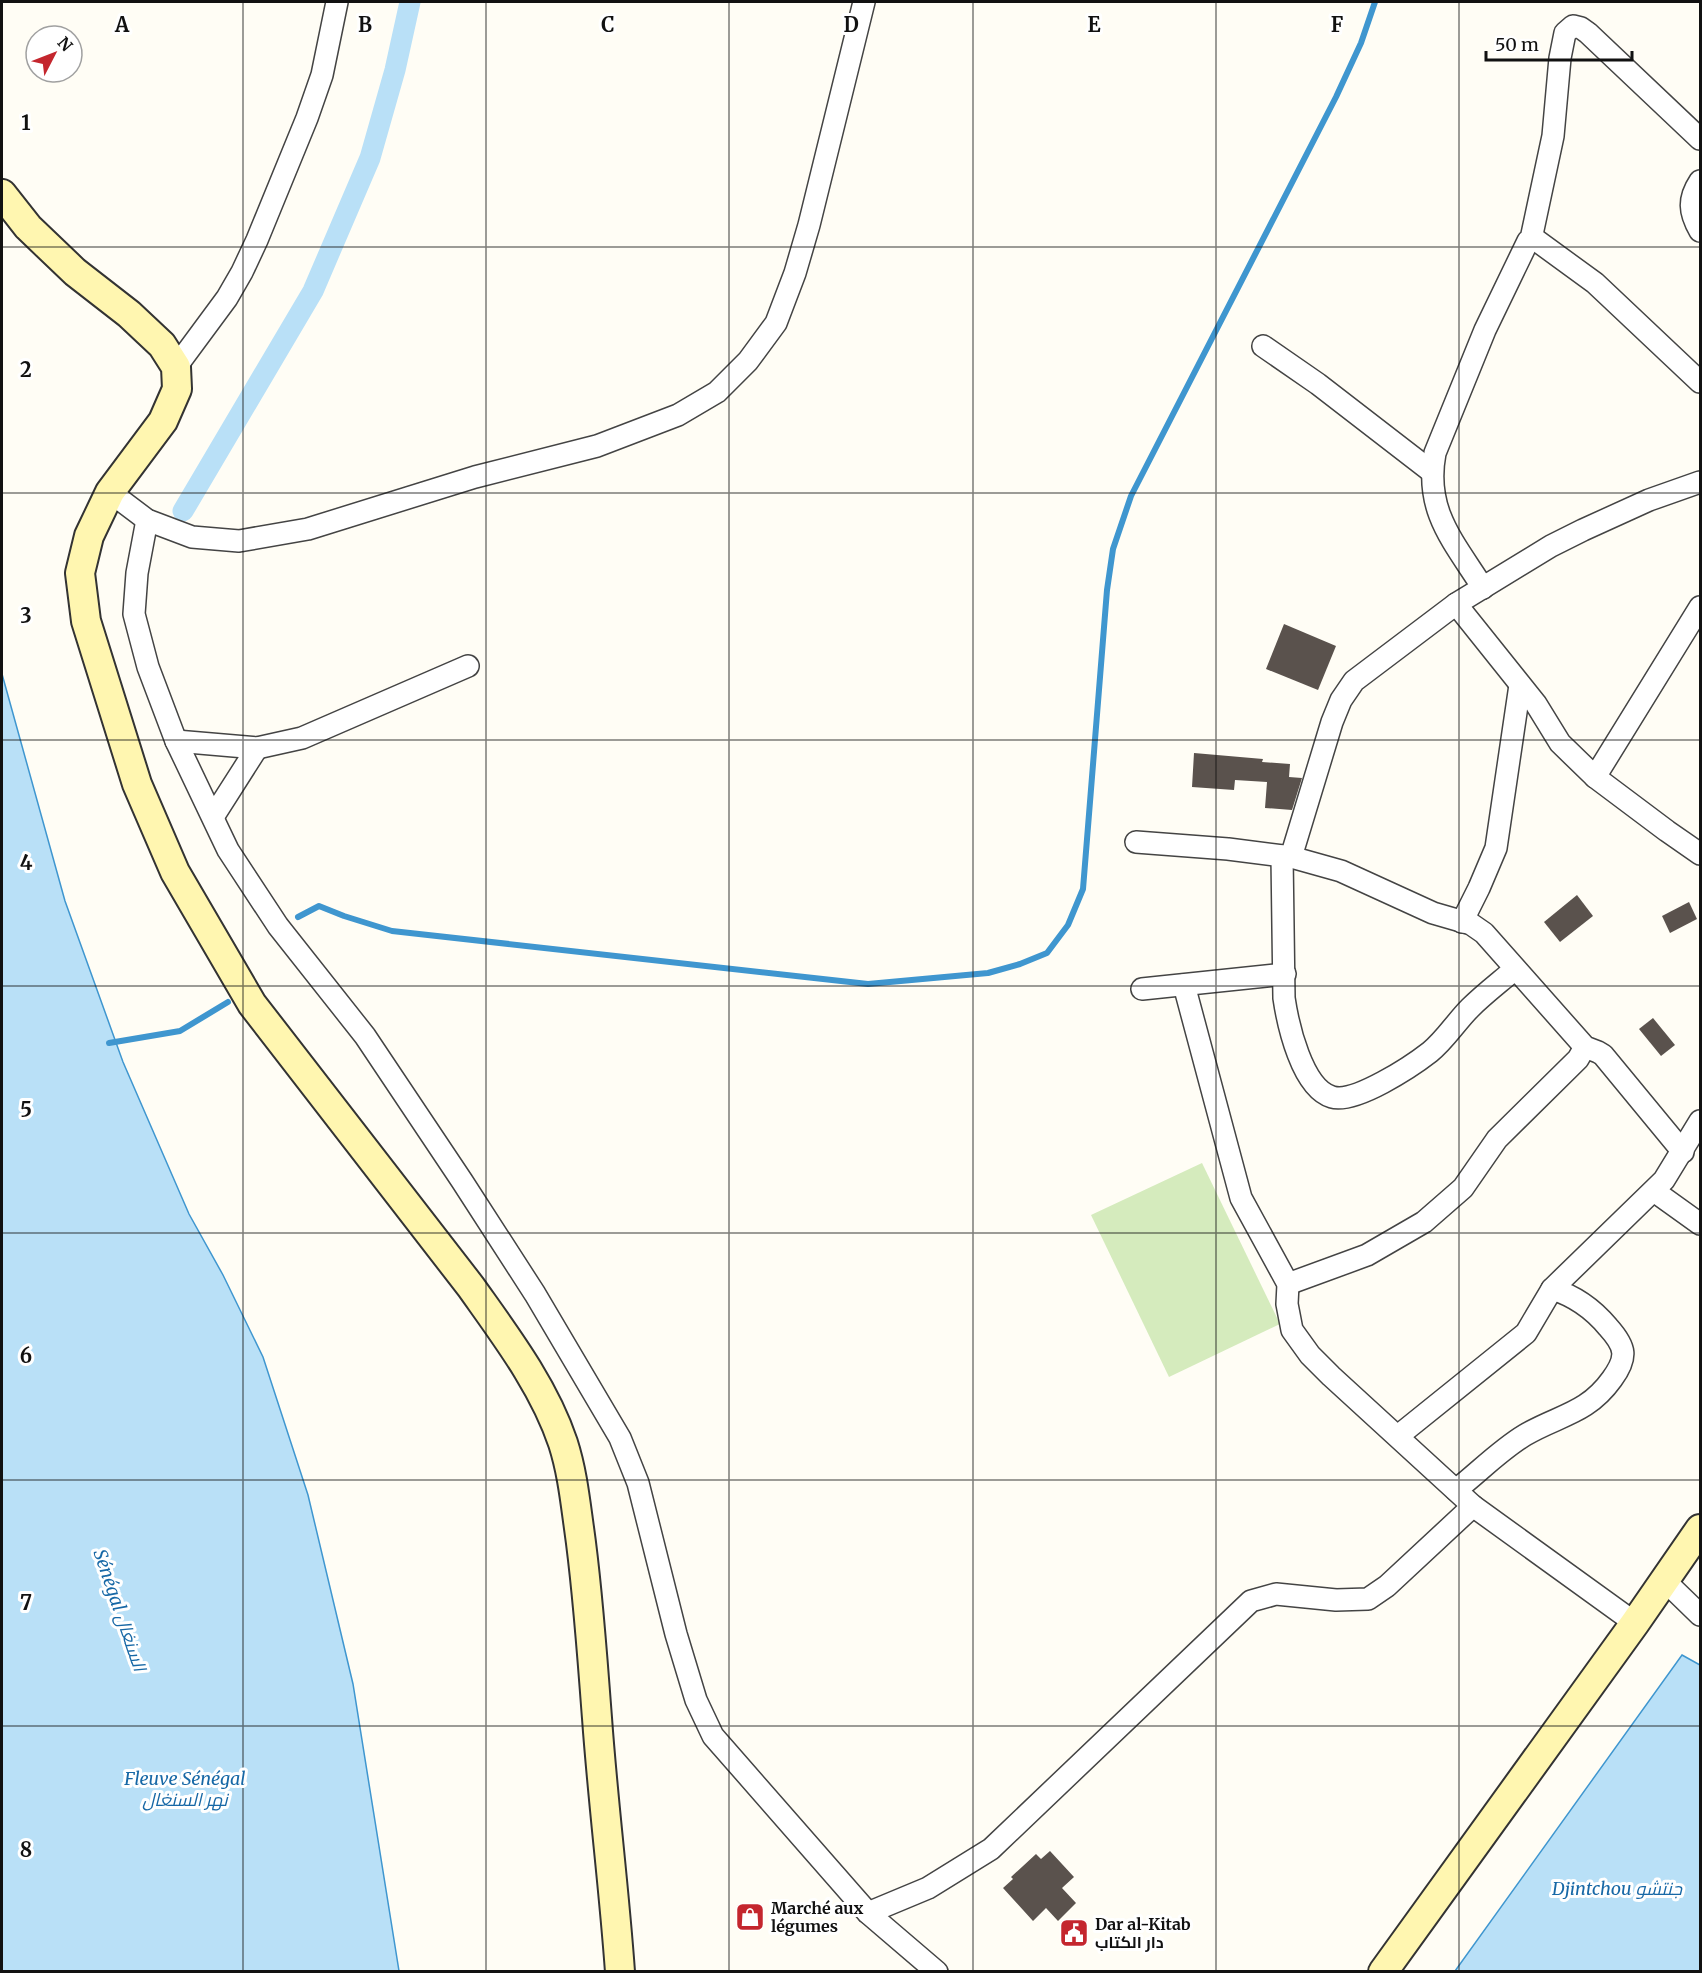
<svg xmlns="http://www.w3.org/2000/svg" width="1702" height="1973" font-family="Merriweather,Cairo,serif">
<rect width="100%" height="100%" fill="#fffdf5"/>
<path fill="#d5ebbd" d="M1202,1163l78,161 -111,53 -78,-162z"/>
<g fill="#b9e0f7" stroke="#3f96cf" stroke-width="1.5">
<path d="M2,674l63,227 58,161 66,152 34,61 40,82 45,138 45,189 46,287h-397z"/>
<path d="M1682,1655l18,10v306h-245z"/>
</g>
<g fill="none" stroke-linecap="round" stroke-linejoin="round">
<g stroke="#3f96cf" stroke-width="6">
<path d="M298,917l21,-11 25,10 48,15 476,53 120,-11 32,-9 27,-11 21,-28 15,-36 24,-299 6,-41 18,-53 205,-399 25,-54 14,-41"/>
<path d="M109,1043l71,-12 48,-29"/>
</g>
<path stroke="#b9e0f7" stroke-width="21" d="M183,511l130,-220 57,-133 25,-88 15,-68"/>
</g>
<g fill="#5a524d">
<path d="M1284,624l52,22 -18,44 -52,-21z"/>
<path d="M1194,753l69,6 -1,3 28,2 -1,13 13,1 -10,32 -27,-2 2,-26 -32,-2 -1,10 -42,-3z"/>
<path d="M1577,895l16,21 -33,26 -16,-20z"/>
<path d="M1689,902l8,17 -27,14 -8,-17z"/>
<path d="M1653,1018l22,27 -14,11 -22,-27z"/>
<path d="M1050,1851l24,26 -12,11 14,15 -18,18 -12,-13 -13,13 -30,-33 10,-9 -2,-2 25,-23 5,5z"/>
</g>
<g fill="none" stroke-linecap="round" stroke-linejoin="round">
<g stroke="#444" stroke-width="24">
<g id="street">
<path d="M1700,181c-12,18 -11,31 0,50"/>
<path d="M1531,239l5,1 59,43 105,99"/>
<path d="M1263,346l55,38 114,88"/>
<path d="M176,367l51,-69 15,-26 15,-32 50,-122 15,-43 15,-73"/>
<path d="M110,492l37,28 45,17 47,4 69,-12 167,-52 122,-31 81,-31 39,-23 31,-31 28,-38 19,-50 14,-48 55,-223"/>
<path d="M147,520l-10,53 -3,41 14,53 28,74 52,109 50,76 87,110 97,145 73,113 85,144 18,45 38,151 20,66 17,36 155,177 69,59"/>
<path d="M1483,588c-29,-46 -59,-77 -48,-135l50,-123 43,-89 3,-2 22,-103 7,-78 5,-25 8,-7 8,2 7,5 112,106"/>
<path d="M1456,604l80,100 24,39 35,34 72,54 33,23"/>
<path d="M176,741l81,7 45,-10 166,-72"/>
<path d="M1595,777l105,-170"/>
<path d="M213,817l44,-69"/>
<path d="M1136,842l92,7 63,8 50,14 92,42 38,11 13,9 101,114 13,5 5,3 80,97"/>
<path d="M1282,856l2,142c4,27 18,90 48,99 23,7 80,-31 98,-45 15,-12 26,-30 40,-44 14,-14 30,-26 45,-39"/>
<path d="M1291,857l41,-135 9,-22 13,-19 102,-77 95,-58 32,-16 66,-30 51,-18"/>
<path d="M1462,922l17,-34 17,-40 24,-163"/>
<path d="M1184,985l57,213 47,86 -1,20 5,26 18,25 21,21 142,130 162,117"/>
<path d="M1142,989l143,-15"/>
<path d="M1654,1191l46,33"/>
<path d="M1288,1284l79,-29 57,-33 39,-34 34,-49 81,-80 7,-12"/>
<path d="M1398,1436l128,-103 26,-44 112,-109 36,-59"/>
<path d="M1456,1490c23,-18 44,-40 69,-55 34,-20 62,-21 87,-56 16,-22 14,-32 -4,-52 -15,-18 -33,-31 -56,-38"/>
<path d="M1664,1580l36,35"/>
<path d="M868,1913l60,-25 63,-39 260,-248 25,-7 60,6 32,-1 19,-13 86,-80"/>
</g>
</g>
<g stroke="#333" stroke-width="32">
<g id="secondary">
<path d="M2,194l26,33 47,45 54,42 33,31 14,22 1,22 -14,32 -53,71 -21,44 -9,37 6,48 51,163 38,88 77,132 219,283c34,48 73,99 92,156 9,28 12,56 16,85 9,63 13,126 18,190 6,85 17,169 23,254"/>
<path d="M1383,1972l252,-349 65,-94"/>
</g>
</g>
<use href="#street" stroke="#fff" stroke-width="21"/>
<use href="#secondary" stroke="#fff6b0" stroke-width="28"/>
</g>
<path fill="none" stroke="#111" stroke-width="1.5" stroke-opacity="0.55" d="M243,2v1970M486,2v1970M729,2v1970M973,2v1970M1216,2v1970M1459,2v1970M2,247h1698M2,493h1698M2,740h1698M2,986h1698M2,1233h1698M2,1480h1698M2,1726h1698"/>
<defs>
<g id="shop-square" transform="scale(1.5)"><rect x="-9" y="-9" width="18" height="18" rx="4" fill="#c4262e" stroke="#fff"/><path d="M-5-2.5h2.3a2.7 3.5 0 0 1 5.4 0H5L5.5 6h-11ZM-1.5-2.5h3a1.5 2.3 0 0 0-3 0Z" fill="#fff"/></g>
<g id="civic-square" transform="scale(1.5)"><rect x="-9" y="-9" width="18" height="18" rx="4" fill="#c4262e" stroke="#fff"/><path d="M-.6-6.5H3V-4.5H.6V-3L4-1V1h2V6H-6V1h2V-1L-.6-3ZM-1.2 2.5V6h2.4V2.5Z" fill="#fff"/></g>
</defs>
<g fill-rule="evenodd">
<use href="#shop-square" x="750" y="1917"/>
<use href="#civic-square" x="1074" y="1933"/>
</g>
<g text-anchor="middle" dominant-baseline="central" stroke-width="6" stroke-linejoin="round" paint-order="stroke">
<g font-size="16" font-weight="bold" fill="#111" stroke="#fff" text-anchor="start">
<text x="771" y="1908">Marché aux<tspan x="771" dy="18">légumes</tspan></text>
<text x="1095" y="1924">Dar al-Kitab<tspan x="1095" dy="18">دار الكتاب</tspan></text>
</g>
<g font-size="18" font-style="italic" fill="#1768a6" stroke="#fff">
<text transform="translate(120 1610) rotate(71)">Sénégal السنغال</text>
<text x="185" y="1778">Fleuve Sénégal<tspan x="185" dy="21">نهر السنغال</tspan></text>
<text x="1617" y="1888">Djintchou جنتشو</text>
</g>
</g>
<g font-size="20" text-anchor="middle" font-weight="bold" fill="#111" stroke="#fff" stroke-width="6" stroke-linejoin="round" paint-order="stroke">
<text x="122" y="32">A</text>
<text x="365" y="32">B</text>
<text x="608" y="32">C</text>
<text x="851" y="32">D</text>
<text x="1094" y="32">E</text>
<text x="1337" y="32">F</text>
<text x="26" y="130">1</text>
<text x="26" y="377">2</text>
<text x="26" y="623">3</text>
<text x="26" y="870">4</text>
<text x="26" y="1117">5</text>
<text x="26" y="1363">6</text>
<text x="26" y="1610">7</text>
<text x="26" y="1857">8</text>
</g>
<rect width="1702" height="1973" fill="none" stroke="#111111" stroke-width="6"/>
<g transform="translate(54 54) rotate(48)"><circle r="28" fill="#ffffff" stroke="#a0a0a0" stroke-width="1.5"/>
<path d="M0-4.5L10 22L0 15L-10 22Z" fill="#c4262e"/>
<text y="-9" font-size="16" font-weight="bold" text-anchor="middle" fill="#111111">N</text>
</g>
<path d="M1486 51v9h146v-9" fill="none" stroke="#111111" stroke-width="3"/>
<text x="1495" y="51" font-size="18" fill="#111111" stroke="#ffffff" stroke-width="4.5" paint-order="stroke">50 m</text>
</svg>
